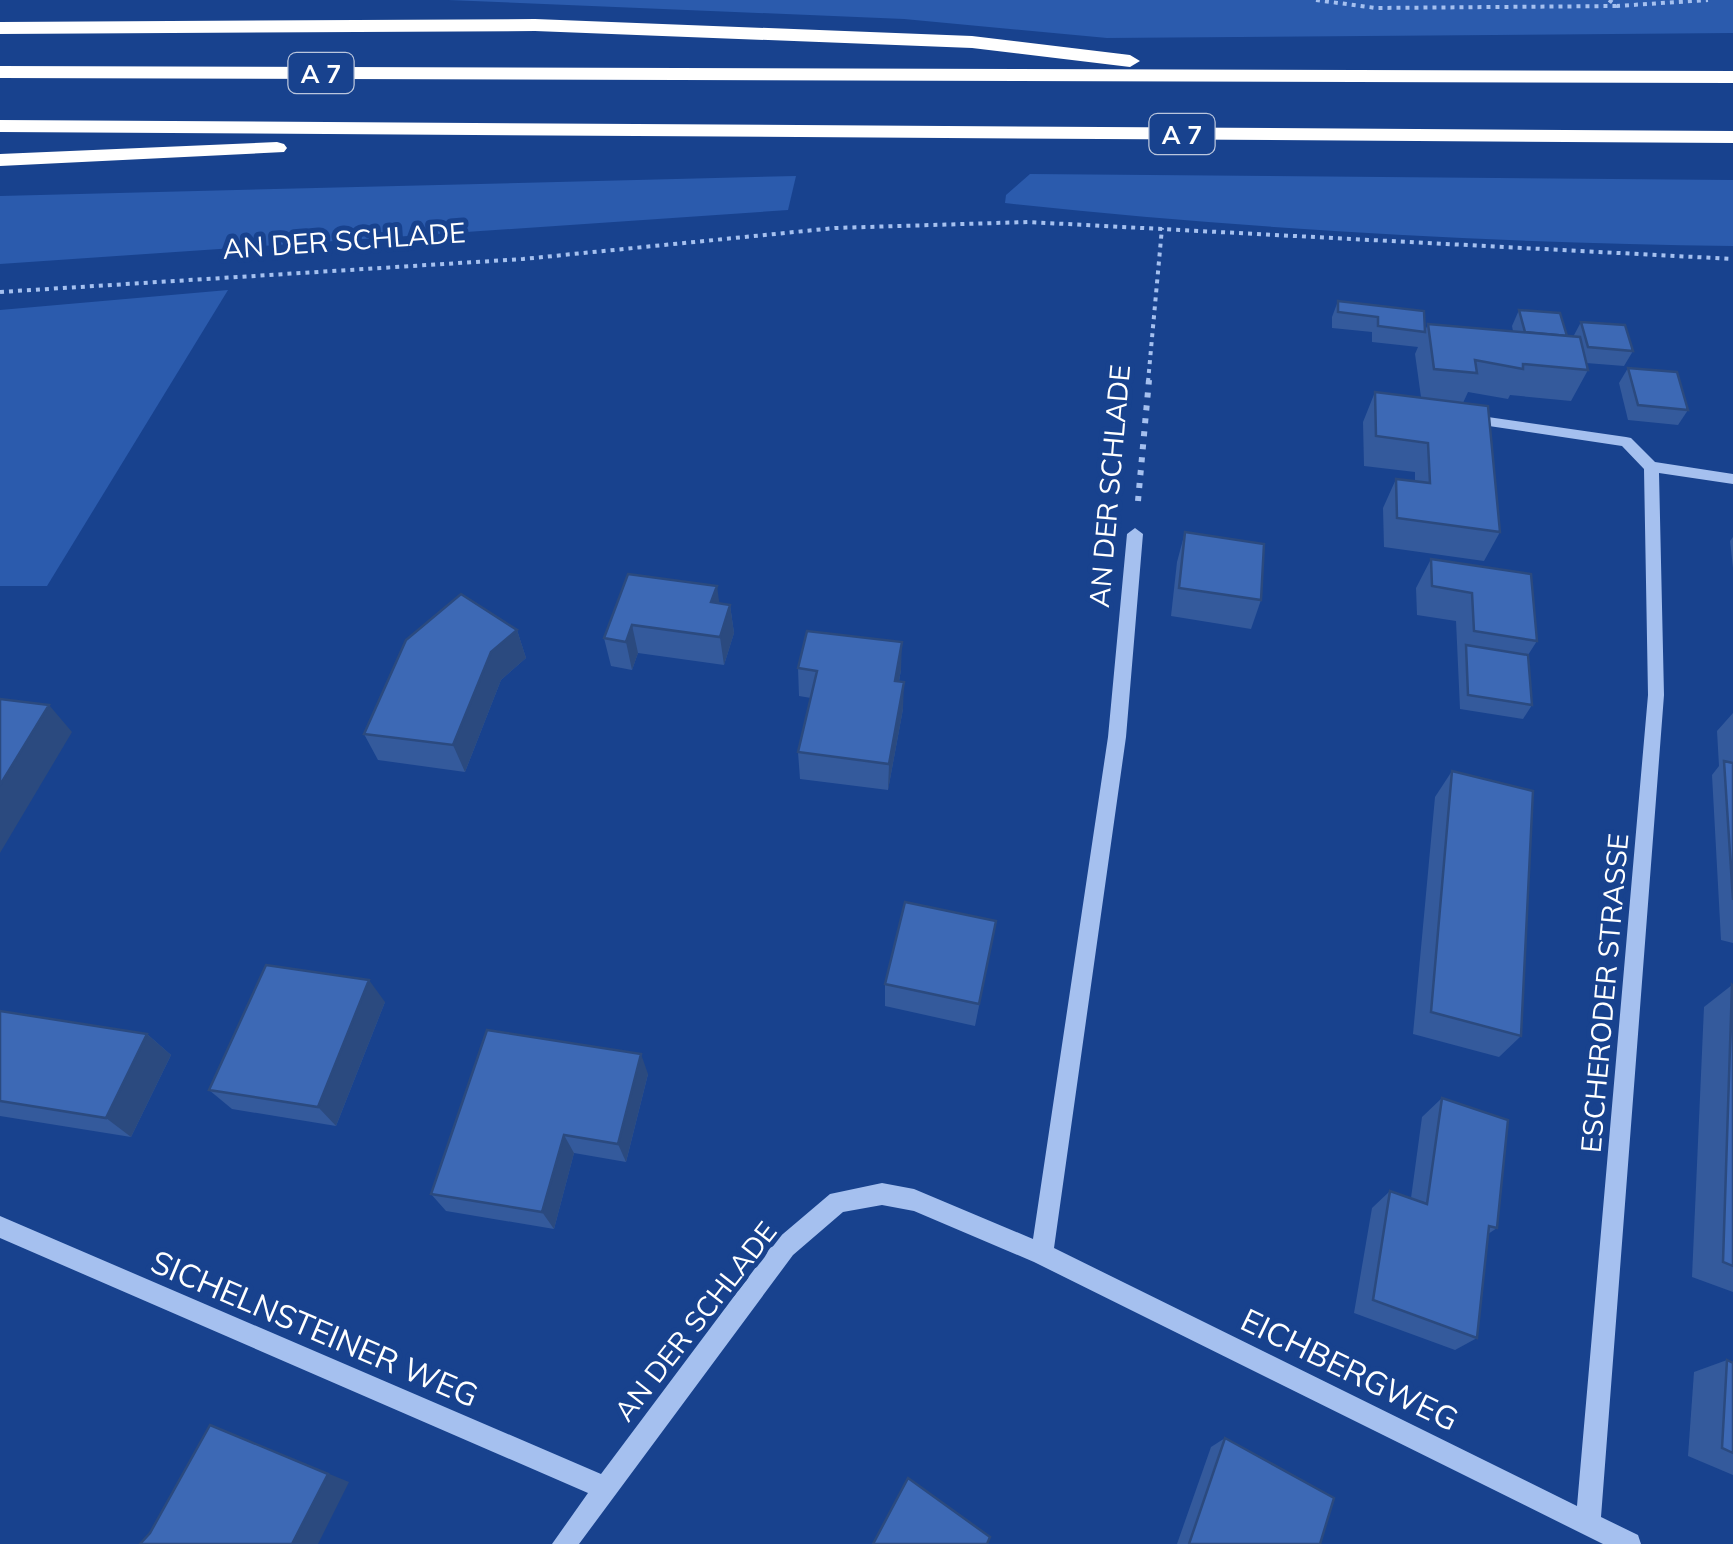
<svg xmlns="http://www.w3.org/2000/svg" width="1733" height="1544" font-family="Mulish,sans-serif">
<rect width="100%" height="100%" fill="#18428e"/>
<g fill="#2b5bad">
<path d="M448,0h1285v33l-626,5 -203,-19z"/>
<path d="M1030,174l703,6v66c-244,-3 -486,-17 -728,-43l1,-8z"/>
<path d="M796,176l-8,34 -788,54v-68z"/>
<path d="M228,290l-181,296h-47v-276z"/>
</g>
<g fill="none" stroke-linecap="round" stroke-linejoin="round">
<g stroke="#a5c0ef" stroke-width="4" stroke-dasharray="4 5" stroke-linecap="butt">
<path d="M1316,0l60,8 241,-2"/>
<path d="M1609,0l8,6 91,-6"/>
<path d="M0,292l523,-33 312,-31 193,-6 705,37"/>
<path d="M1148,382l14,-154"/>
</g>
<path stroke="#a5c0ef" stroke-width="6" stroke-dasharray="5 8" stroke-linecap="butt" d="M1138,501l11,-121"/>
<path fill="#a5c0ef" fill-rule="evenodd" d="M1467,414l159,23 5,1 24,24 78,12v10l-74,-11 5,222 -63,822 37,18 3,9h-38l-569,-282 -120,-51 -32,-6 -39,7 -50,43 -214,289h-27l36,-51 -588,-255v-22l601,258 176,-235 53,-45 52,-11 32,6 119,50 75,-502 19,-203 8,-6 8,6 -17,203 -72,511 523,258 71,-811 -4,-226 -22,-23 -160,-24 -2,-3z"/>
<g fill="#fff" fill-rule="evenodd">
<path d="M535,19l437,17 158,19 10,6 -10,6 -158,-19 -437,-17 -535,3v-12z"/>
<path d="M0,66l1733,5v12l-1733,-5z"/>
<path d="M0,120l1733,11v12l-1733,-11z"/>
<path d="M277,142l7,2 3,4 -3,4 -284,14v-12z"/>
</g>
</g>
<g fill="#345a9c">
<path d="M1338,301l87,30 3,-7 85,7 -1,-5 7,-16 48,26 6,1 8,-15 52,29 -9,15 -38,-3 2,7 -17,31 -61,-6 -2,4 -40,-7 -5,11 37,129 -16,29 -100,-14 -1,-39 13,-29 19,2v-9l-51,-6 -1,-44 12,-30 46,5 -6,-43 3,-7 -46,-5v-10l-40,-4v-11z"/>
<path d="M1628,368l60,42 -10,15 -50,-5 -9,-37z"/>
<path d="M1185,532l76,68 -10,29 -80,-13 6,-54z"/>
<path d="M1733,537v31l-3,-27z"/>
<path d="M1431,559l106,82 -9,14 4,50 -9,14 -63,-10 -4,-88 -39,-6 -1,-27z"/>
<path d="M628,574l91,29 11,2 4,28 -10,32 -86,-12 -6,17 -21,-4 -7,-28z"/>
<path d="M517,630l9,28 -25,22 -36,92 -87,-12 -14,-26z"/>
<path d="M798,668l103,2 -2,11 4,28 -15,81 -88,-11 -2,-27 13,-54 -12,-2z"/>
<path d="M1733,713v230l-12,-3 -9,-165 7,-9 -2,-35z"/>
<path d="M1452,771l69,265 -22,21 -86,-23 22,-237z"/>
<path d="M996,921l-21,105 -90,-20v-22z"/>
<path d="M1732,985l1,1v306l-41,-15 12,-270z"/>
<path d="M385,1002l-49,124 -104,-17 -23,-19z"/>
<path d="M0,1011l147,23 24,21 -40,82 -131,-21z"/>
<path d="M648,1074l-22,88 -52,-9 -20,76 -108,-18 -15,-17z"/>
<path d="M1442,1098l55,130 -9,6 -11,104 -22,12 -101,-37 18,-105 18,-17 21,7 11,-81z"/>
<path d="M1727,1360l6,3v112l-45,-19 6,-84z"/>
<path d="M1225,1438l95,106h-143l34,-97z"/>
</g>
<g fill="#2b4a7f">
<path d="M717,586l4,29 -10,-13z"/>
<path d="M730,605l4,28 -10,32 -4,-28z"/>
<path d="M632,625l6,28 -6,17 -6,-28z"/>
<path d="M517,630l9,28 -25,22 -36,92 -12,-27 38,-93z"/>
<path d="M902,642l-1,28 -7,38 1,-27z"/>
<path d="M904,682l-1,27 -15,81 1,-26z"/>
<path d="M49,705l23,27 -72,121v-68z"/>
<path d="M369,980l16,22 -49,124 -18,-19z"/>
<path d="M147,1034l24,21 -40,82 -25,-19z"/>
<path d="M641,1054l7,20 -22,88 -8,-18z"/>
<path d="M564,1135l10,18 -20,76 -12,-17z"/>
<path d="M210,1425l139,57 -31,62h-26z"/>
</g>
<g fill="#3d69b5" stroke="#2b4a7f" stroke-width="2.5">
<path d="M1338,301l86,10 1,21 -47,-6v-9l-40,-5z"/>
<path d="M1519,310l41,3 7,23 -42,-4z"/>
<path d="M1581,322l44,3 8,26 -45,-4z"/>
<path d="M1428,324l152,13 8,33 -65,-6v5l-48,-9 2,13 -43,-4z"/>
<path d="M1628,368l49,4 11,38 -50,-5z"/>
<path d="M1375,392l113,14 12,126 -103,-14 -1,-39 34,4 -2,-40 -52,-7z"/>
<path d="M1185,532l79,12 -3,56 -82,-12z"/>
<path d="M1431,559l100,15 6,67 -63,-10 -2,-38 -40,-7z"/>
<path d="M628,574l89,12 -6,16 19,3 -10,32 -88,-12 -6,17 -22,-4z"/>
<path d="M461,594l56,36 -26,22 -38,93 -89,-11 42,-94z"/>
<path d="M807,631l95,11 -7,39 9,1 -15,82 -91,-12 19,-81 -19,-3z"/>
<path d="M1466,645l62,10 4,50 -64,-10z"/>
<path d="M0,699l49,6 -49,80z"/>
<path d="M1724,761l9,2v137z"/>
<path d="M1452,771l81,20 -12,245 -90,-24z"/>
<path d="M905,902l91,19 -17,83 -94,-20z"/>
<path d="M266,965l103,15 -51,127 -109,-17z"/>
<path d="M1732,985l1,1v280l-10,-4z"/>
<path d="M0,1011l147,23 -41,84 -106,-17z"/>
<path d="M487,1030l154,24 -23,90 -54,-9 -22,77 -111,-18z"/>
<path d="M1442,1098l66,22 -11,108 -8,-2 -12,112 -104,-38 17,-109 37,13z"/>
<path d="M1727,1360l6,3v90l-11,-5z"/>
<path d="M210,1425l118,49 -36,70h-152l10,-11z"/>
<path d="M1225,1438l109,60 -14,46h-131z"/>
<path d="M908,1478l82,59 -3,7h-114z"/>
</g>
<g text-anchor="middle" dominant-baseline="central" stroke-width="10" stroke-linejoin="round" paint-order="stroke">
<g fill="#18428e" stroke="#bac6dd" stroke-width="2.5">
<rect x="288.5" y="53" width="65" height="40" rx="8"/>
<rect x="1149.5" y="114" width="65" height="40" rx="8"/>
</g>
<g font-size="25" font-weight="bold" fill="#fff">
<text x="321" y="73">A 7</text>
<text x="1182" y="134">A 7</text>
</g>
<g font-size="28" fill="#fff" stroke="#18428e">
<text transform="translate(344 240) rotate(-4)">AN DER SCHLADE</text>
<text transform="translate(1109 486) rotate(-85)">AN DER SCHLADE</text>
<text transform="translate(1604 993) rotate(-85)">ESCHERODER STRASSE</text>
<text transform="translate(695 1321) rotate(-52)">AN DER SCHLADE</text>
</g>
<g font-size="32" fill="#fff" stroke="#18428e">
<text transform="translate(315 1328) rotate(23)">SICHELNSTEINER WEG</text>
<text transform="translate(1350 1369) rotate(26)">EICHBERGWEG</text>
</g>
</g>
</svg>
